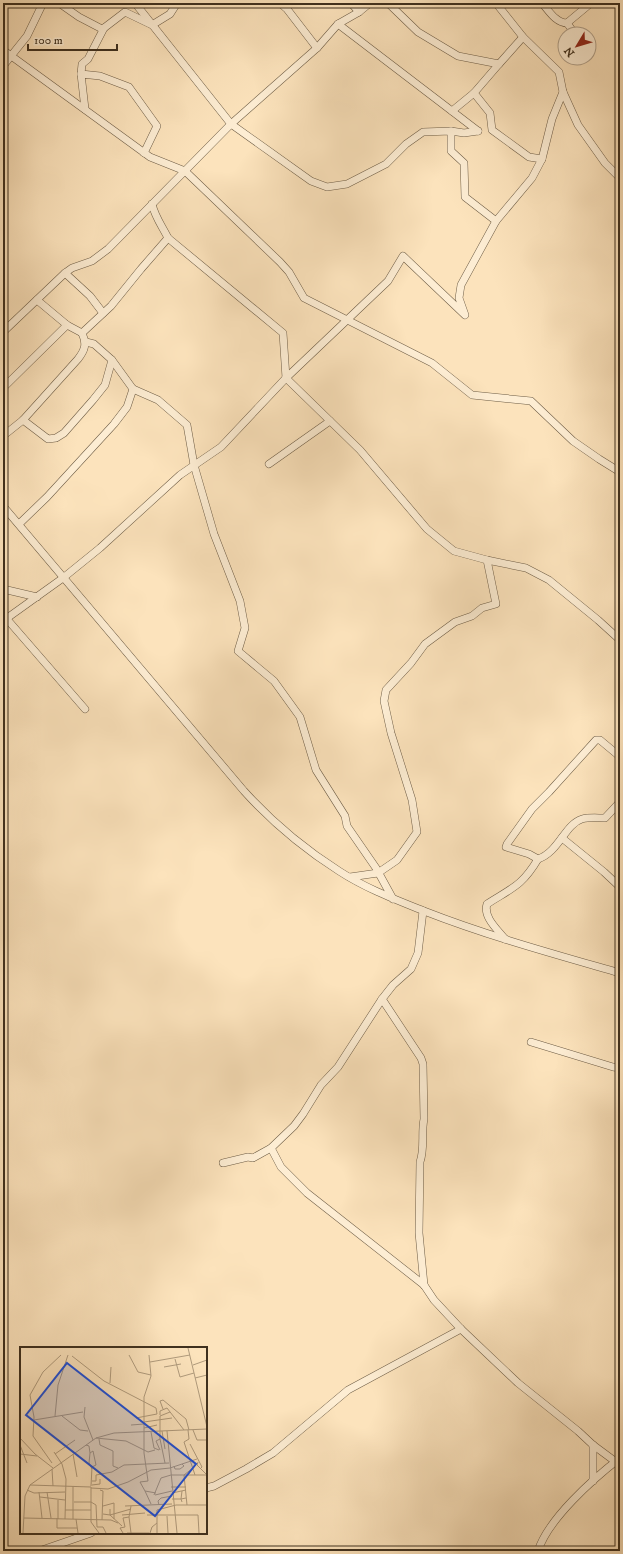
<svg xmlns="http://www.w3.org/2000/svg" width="623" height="1554" font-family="'IM FELL DW Pica',serif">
<rect width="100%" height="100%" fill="#fce3bc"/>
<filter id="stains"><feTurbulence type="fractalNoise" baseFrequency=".005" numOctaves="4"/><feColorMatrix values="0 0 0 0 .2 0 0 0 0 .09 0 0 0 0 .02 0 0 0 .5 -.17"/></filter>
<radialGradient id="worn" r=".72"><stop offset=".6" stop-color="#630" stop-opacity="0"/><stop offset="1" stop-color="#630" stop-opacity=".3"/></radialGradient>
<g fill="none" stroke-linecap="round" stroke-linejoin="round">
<g stroke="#6e5d46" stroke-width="8">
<g id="minor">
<path d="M59,3l20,14 23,12 2,-1"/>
<path d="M135,3l96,121 80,57 16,6 20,-3 39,-20 20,-20 17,-12 28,-1 13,2 14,-2"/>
<path d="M280,3l7,6 30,39"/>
<path d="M351,3l8,9"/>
<path d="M388,3l30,29 40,24 41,8 24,-27"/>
<path d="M496,3l27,34 36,35 4,20 15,33 27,38 15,15"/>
<path d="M542,3c7,8 14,20 25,20l24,-20"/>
<path d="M567,23l8,11"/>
<path d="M338,24l140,107"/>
<path d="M152,25l18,-11 7,-11"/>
<path d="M3,50l147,107 35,14 95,91 9,10 15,26 128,65 40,32 59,6 42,40 26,18 21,13"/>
<path d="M3,66l24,-30 16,-33"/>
<path d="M81,74l1,-10 6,-5 16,-31 21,-16 25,12"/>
<path d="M474,93l16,20 2,17 37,27 13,2"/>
<path d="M85,109l-4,-35 19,2 29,11 28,39 -13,27"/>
<path d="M452,111l22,-18 25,-29"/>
<path d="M152,204c3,13 10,22 16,34l115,95 3,45 74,72 67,79 27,22 33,9 39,8 23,12 49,40 22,20"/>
<path d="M496,221l36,-43 10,-19 10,-40 11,-27"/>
<path d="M65,273l25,23 13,17"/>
<path d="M37,300l30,25 15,8"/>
<path d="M3,332l62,-59 7,-5 20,-7 16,-12 123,-125 86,-76 21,-24 21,-12 11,-9"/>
<path d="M3,388l64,-63"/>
<path d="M133,389l25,11 29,25 7,40 20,69 26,67 5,27 -7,23 36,30 26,36 16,53 29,46 2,10 29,42 17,31"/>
<path d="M23,420l25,19 8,-1 8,-5 29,-33 12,-15 7,-25 -18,-16 -8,-2"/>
<path d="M3,436l20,-16 55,-61c7,-9 9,-15 4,-26l29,-27 30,-37 27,-31"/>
<path d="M269,464l61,-43"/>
<path d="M3,506l241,285c28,31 59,57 95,80 26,17 55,28 85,40 64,25 130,43 196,62"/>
<path d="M19,524l28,-27 67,-73 13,-17 6,-18 -21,-29"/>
<path d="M3,589l34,8"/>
<path d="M6,618l79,91"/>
<path d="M3,621l60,-43 37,-30 80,-73 41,-28 65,-69 102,-97 15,-25 62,59 -6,-17 2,-13 35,-64 -31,-24 -1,-34 -13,-12v-20"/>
<path d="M562,838l42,34 16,15"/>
<path d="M538,859c21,-7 27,-35 44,-40 7,-2 15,-1 23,-1l15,-16"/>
<path d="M350,877l28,-4 19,-13 20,-28 -5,-32 -21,-67 -7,-32 2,-11 25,-27 14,-19 30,-22 17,-6 10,-8 14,-4 -9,-44"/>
<path d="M505,939c-8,-10 -22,-22 -18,-35 25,-16 35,-18 51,-45l-9,-5 -23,-7 1,-3 25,-35 17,-17 47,-52h4l18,15h2"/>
<path d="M382,999l39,59 2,6 1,55c-3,14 1,29 -4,43l-1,71 5,52"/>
<path d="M531,1042l82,25 7,1"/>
<path d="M271,1148l10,19 26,26 117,92 10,15 27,29 57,54 60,48 15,14 23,17"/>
<path d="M223,1163l25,-6 5,1 18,-10 23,-22 9,-12 18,-29 17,-18 44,-68 11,-14 18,-16 7,-16 5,-42"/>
<path d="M593,1445v36"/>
<path d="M206,1488l8,-2 32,-17 27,-16 75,-63 113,-61"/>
<path d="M39,1551l52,-18"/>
<path d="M538,1551c10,-32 55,-72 82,-93"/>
</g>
</g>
<use href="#minor" stroke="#fdedd3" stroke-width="7"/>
</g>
<g transform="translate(20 1347)">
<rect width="187" height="187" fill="#fce3bc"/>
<path fill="none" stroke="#b09b7d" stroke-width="1" d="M168,1l19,79M109,8l9,17 13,3M129,8l2,21 -7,21v56l4,28 -8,1 5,9 11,2M52,9l32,25 52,27 1,6 -21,4M155,12l5,18 14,-4M130,15l40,-7M173,18l14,-5M144,20l17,-3M175,31l12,-3M90,36l1,-16M65,60l-1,10 9,23M143,62l-3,-8 3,-1 23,19 3,11M140,68v-4l7,-3 17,22M35,69l3,-31 10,-30M42,69l18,14 8,1M14,73l49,-8M124,75l28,-4M111,78l13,-1M124,81l13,-3M168,83l1,9 -5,3 11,33M173,83l4,10h10M142,84l3,18M147,84l10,102M131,85l3,16 5,2M0,91l15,16 18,14M76,91l30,3 22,11 7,-2M79,92l1,6 13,6v15l5,2M140,92l-4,2 4,9M170,97l12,23 -2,2M0,98l7,18M66,98l3,1 1,7 3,-2 3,14 -4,2 -1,19M34,105l8,12 4,15 -1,40M70,106l-1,10 3,6M0,107l17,2M35,107l20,-14M53,107l4,23M178,115l-1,3 9,9M32,116l-19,-27 1,-19 -4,-22 13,-23 18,-17M145,116l-5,-24v-23l10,-4M154,119l1,3h5l4,-3 -2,-2M32,122l1,17M72,134h4v-6l16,-3 12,-7 45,-2M10,138l61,2v35l8,11M72,138l8,-1v-5M151,140h15M71,141l17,1 20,-7 23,-12 19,-2 27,-9M7,143l7,3 31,-1M80,143l3,1 -1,29M125,144l6,13M162,144l-1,8 5,-1M19,145l3,26M27,145l4,26M152,146l14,-3M134,148l7,-17 10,-3h36M135,148l17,-4M20,150l25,3M152,152h9l1,3M38,153v19M54,155h17l5,3 1,22h6l3,6M139,158l-1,-4 3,-3 11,-2M156,158h31M167,158l-3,-30 9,-7M83,159l11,-3v16M105,159l47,-2M90,162v6l21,-6M45,163h26M83,167l7,1 12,11M102,168l23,-2M127,168h51l1,18M147,169l1,17M109,170l2,16M4,171l87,2 7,3M37,171v10h20M53,172v-33M56,172l2,14M3,186l2,-37 5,-11 66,-47 18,-5 93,-4M103,186l-3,-5 5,-1 -2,-9 6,-1 2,-11M107,186h22M130,186l2,-6 5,-4M137,186v-23l19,-5"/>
<path fill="#1d4ed8" fill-opacity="0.15" stroke="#1d4ed8" stroke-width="2" d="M47,16l129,101 -41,52 -129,-101z"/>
<rect width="187" height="187" fill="none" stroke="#3f301e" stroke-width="2"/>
</g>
<rect width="623" height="1554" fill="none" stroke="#fce3bc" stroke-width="16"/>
<rect x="4" y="4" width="615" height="1546" fill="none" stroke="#3f301e" stroke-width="2"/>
<rect x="8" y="8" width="607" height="1538" fill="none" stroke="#3f301e"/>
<g transform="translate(577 46) rotate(232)"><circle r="19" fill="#fdedd3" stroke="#b1a18b"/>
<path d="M0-3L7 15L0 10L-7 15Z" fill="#8f2418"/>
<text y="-6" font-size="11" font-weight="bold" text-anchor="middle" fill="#3f301e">N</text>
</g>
<path d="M28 44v6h89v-6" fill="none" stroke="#3f301e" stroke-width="2"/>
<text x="34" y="44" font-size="12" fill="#3f301e" stroke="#fdedd3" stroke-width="3" paint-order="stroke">100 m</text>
<rect width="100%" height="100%" filter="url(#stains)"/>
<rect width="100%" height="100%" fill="url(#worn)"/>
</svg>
